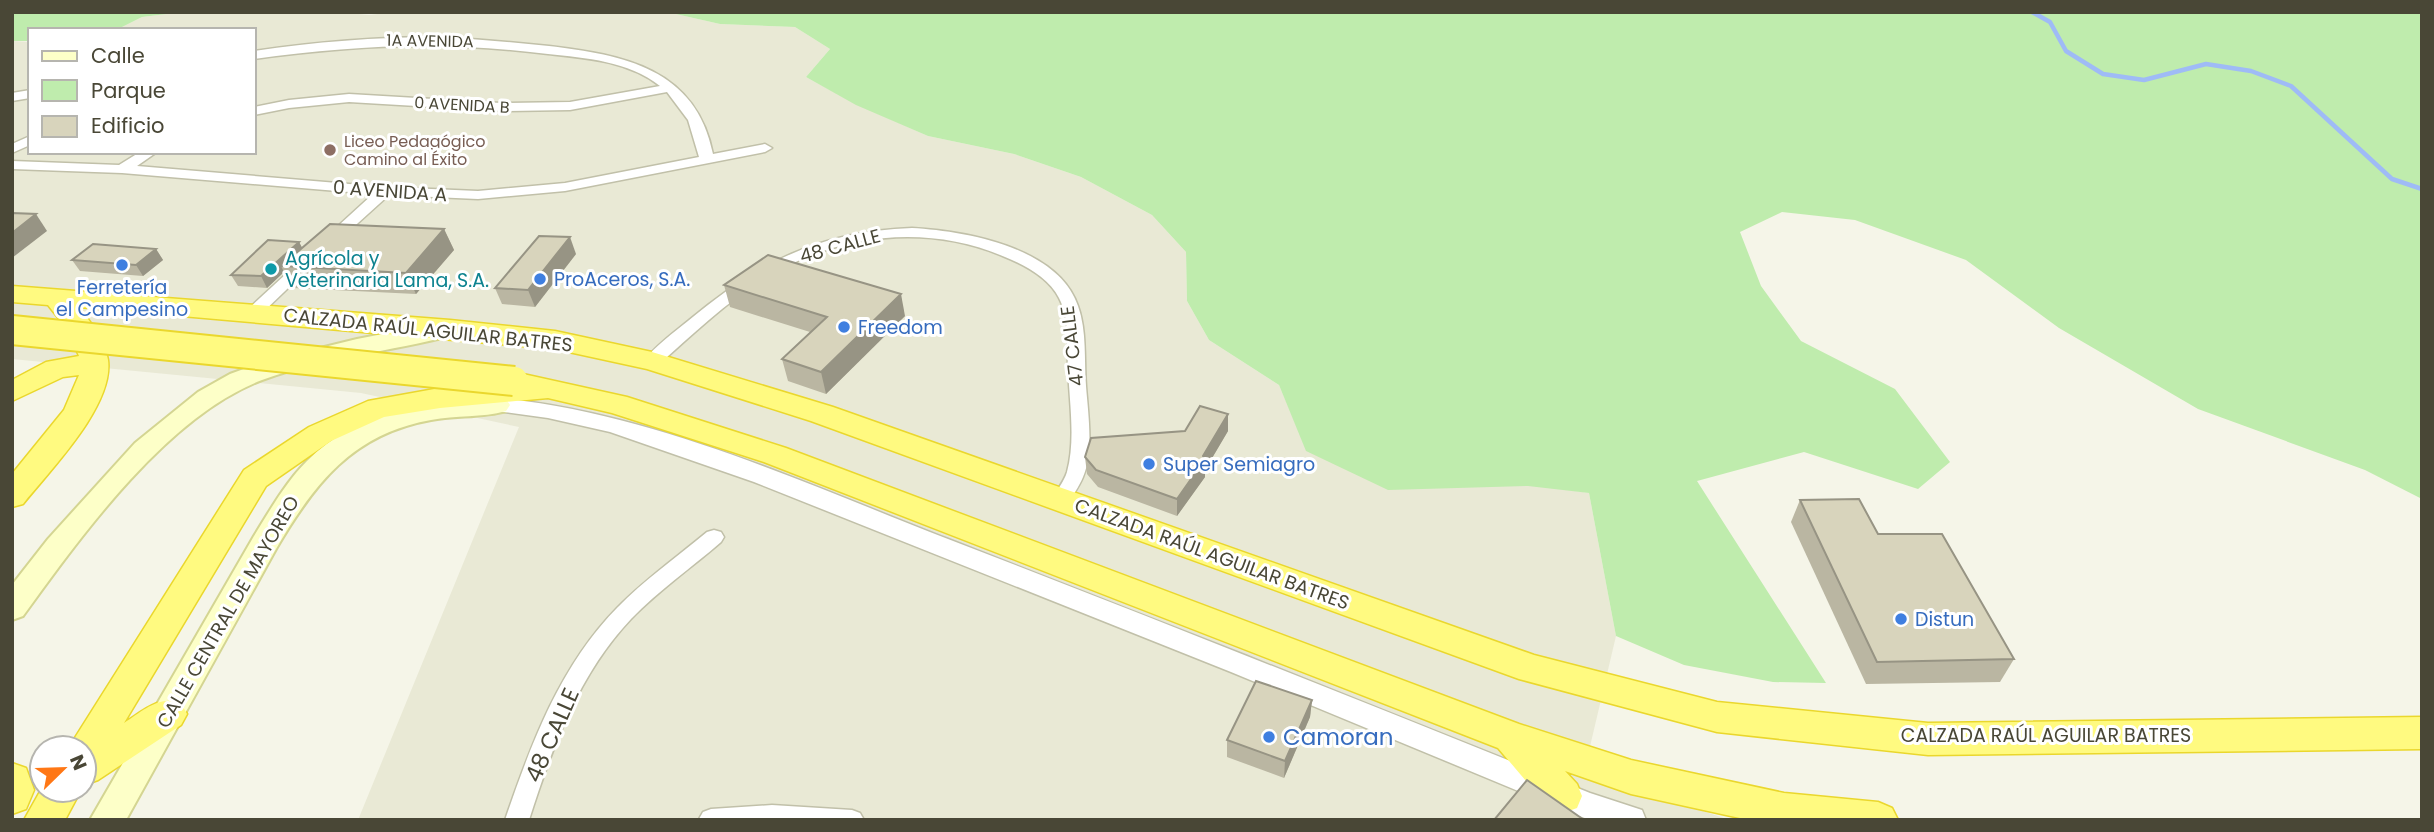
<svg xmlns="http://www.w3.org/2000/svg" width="2434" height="832" font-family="Poppins,sans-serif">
<rect width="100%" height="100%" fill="#f5f5e8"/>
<path fill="#e9e9d5" d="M183,12h154l32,3 25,-3h273l53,12 75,3 35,22 -24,28 50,27 72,32 86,18 67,23 71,38 34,37 1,49 22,39 70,45 28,66 282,42 27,143 -32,136 146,48h-1372l161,-393 -158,-34 -349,-34v-318l18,1v110h224v-122h-138l26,-13z"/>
<g fill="#bfecad">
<path d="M12,12h171l-41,5 -26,13h-86v11h-18z"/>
<path d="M667,12h1755v487l-57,-29 -167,-61 -139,-81 -93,-68 -111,-40 -73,-8 -42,20 21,54 40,55 94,48 55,73 -32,27 -114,-37 -107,29 129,202 -53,-1 -89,-17 -68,-29 -27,-143 -61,-7 -140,4 -82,-39 -27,-66 -70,-45 -22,-39 -1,-49 -34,-37 -71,-38 -67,-23 -86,-18 -72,-31 -50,-28 24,-28 -35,-22 -75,-3z"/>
</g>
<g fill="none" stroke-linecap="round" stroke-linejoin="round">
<path stroke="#9fbbf6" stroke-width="4.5" d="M2032,12l18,10 16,29 37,23 41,6 62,-16 45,7 40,15 101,93 30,10"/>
<g stroke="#c1c0a9" stroke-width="3">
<g id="minor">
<path d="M437,37c37,2 75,5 112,9 74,9 147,22 164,108l52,-10 7,4 -7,4 -200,39 -87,8 -89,-4 -52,47 -5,1 -7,-4 2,-3 46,-42 -251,-21 -110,-4v-8l107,4 21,-13h17l-20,14 248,21 93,4 87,-8 134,-26 -11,-37 -21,-28 -97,18 -69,1 -152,-9 -60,6 -35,7v-8l35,-7 60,-6 152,9 69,-1 90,-16c-32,-25 -74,-28 -112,-32 -104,-13 -191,-9 -294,5v-8c61,-9 121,-14 183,-14z"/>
<path d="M30,90v8l-18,3v-8z"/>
<path d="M30,136v9l-18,8v-9z"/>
<path d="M912,228c53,3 146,19 166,78 9,25 6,54 8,80 2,27 8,66 -3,91 -4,10 -11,19 -16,28h-14l-2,-5c5,-9 13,-18 16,-28 9,-33 2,-72 1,-106 -1,-22 2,-47 -9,-68 -10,-20 -34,-33 -54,-41 -70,-30 -148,-25 -216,8 -50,24 -90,64 -131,100l-6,1 -8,-5c11,-15 29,-28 44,-40 69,-58 132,-90 224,-93z"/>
<path d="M304,260l5,2 3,3 -3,3 -50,48h-12l-2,-3 2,-3 52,-48z"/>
<path d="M714,530l7,2 3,5 -3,5c-30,26 -63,49 -90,77 -53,56 -79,129 -102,201h-24c26,-76 55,-154 112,-212 27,-28 60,-51 90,-76z"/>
<path d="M772,805l80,5 8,3 4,7 -165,-1 4,-7 8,-3z"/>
</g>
</g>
<g stroke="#c1c0a9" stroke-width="3">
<path id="tertiary" d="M497,398c154,14 307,85 451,141 215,83 428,168 642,254l52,17 4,10h-56l-16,-6 -343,-142 -477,-190 -144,-50 -62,-14 -59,-8 -3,-5 3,-5z"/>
</g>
<g stroke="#d4d592" stroke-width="4">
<g id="secondary">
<path d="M445,322l9,3 3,5 -3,5c-64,17 -130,22 -192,45 -95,36 -181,156 -239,236l-11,4v-35l36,-46 87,-96 63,-51 32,-18 33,-12 94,-23z"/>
<path d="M497,396l9,3 4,6 -4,6c-24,7 -50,4 -75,9 -79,14 -117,64 -155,129l-150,271h-36l164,-284c16,-26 32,-54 53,-75 50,-50 123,-62 190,-65z"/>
</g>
</g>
<g stroke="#ead72d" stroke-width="3">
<g id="trunk">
<path d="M12,286l438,34 105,11 97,21 181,55 701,248 183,47 211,21 494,-6v32l-494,6 -211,-23 -198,-53 -708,-258 -164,-52 -92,-20 -476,-42c12,16 26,33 29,53 6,46 -58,110 -85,144l-11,3v-33l52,-64 15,-35 -16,2 -51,24v-21l34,-18 33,-6 -12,-27 -19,-24 -36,-3z"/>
<path d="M514,372l113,25 159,51 733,276 112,36 153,33 94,9 14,6 6,12h-149l-118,-26 -66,-23 12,13 5,12 -5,12 -14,5 -14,-5 -51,-60 -734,-286 -152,-49 -64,-15 -108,10 -56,9 -53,24 -65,45 -142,237c19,-12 35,-28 57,-20l6,11 -6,11 -83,55 -14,5v-37h-16l3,-4 173,-274 65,-43 59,-26 72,-13 62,-4 -2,-3 4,-7z"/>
<path d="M12,763l14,5 8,22 -8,19 -14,5z"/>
<path d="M42,788v2h39l-16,30h-41z"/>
</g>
</g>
<use href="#minor" fill="#fff" fill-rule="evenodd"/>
<use href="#tertiary" fill="#fff" fill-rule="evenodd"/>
<use href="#secondary" fill="#fdffc8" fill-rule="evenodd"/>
<use href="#trunk" fill="#fffa80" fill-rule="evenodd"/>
<g stroke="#ead72d" stroke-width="32" stroke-linecap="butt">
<path id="trunk-bridge" d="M12,330l502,51"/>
</g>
<use href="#trunk-bridge" stroke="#fffa80" stroke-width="28"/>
</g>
<g fill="#bab6a2">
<path d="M444,229l10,21 -38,44 -123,-6 -9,-16 -17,16 -29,-2 -7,-11 68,-33 3,6z"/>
<path d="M156,249l7,11 -20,16 -63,-5 -8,-11z"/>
<path d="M576,254l-41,53 -33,-3 -7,-16z"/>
<path d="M724,285l181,31 -79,78 -38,-13 -6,-22 28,-27 -80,-25z"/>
<path d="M1228,414v17l-23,39v7l-28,39 -79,-29 -11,-13 -2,-17 100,-26z"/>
<path d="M1800,500l214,159 -14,23 -134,2 -75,-162z"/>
<path d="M1312,700l-2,17 -26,61 -57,-21v-17z"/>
</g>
<g fill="#979484">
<path d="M36,214l11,17 -35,27v-25z"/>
<path d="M444,229l10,21 -38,44 -10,-21z"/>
<path d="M570,237l6,17 -41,53 -7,-17z"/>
<path d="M299,242l6,11 -24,13 3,6 -17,16 -6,-12z"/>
<path d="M156,249l7,11 -20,16 -7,-11z"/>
<path d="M901,294l4,22 -79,78 -5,-22z"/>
<path d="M1228,414v17l-23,39v7l-28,39v-17z"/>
<path d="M1312,700l-2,17 -26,61 1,-17z"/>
</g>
<g fill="#d8d4bc" stroke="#979484" stroke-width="2">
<path d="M12,213l24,1 -24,19z"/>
<path d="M330,224l114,5 -38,44 -125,-7z"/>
<path d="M539,236l31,1 -42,53 -33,-2z"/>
<path d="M268,240l31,2 -38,34 -30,-1z"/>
<path d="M93,244l63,5 -20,16 -64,-5z"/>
<path d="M768,255l133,39 -80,78 -39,-13 45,-42 -103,-32z"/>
<path d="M1200,406l28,8 -25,42 2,3 -28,40 -81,-29 -11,-13 6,-19 94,-7z"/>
<path d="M1859,499l19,35h64l72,125 -137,3 -77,-162z"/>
<path d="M1256,681l56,19 -27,61 -58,-21z"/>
<path d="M1527,780l57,40h-90z"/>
</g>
<circle fill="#8d6e63" stroke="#fff" stroke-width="2.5" cx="330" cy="150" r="7"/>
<g fill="#3f7fe0" stroke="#fff" stroke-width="2.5">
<circle cx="122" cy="265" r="7"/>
<circle cx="540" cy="279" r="7"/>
<circle cx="844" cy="327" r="7"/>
<circle cx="1149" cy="464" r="7"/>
<circle cx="1901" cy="619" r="7"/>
<circle cx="1269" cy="737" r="7"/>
</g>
<circle fill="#0f9aa8" stroke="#fff" stroke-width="2.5" cx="271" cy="269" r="7"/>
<g text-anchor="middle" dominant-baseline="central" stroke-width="6" stroke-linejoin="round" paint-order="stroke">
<g font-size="16" fill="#494736" stroke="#fff">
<text transform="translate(430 41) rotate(1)">1A AVENIDA</text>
<text transform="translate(462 105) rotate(3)">0 AVENIDA B</text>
</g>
<g font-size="16" fill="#785e54" stroke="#fff" text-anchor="start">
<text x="344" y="141">Liceo Pedagógico<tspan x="344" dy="18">Camino al Éxito</tspan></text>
</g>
<g font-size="19" fill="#494736" stroke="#fff">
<text transform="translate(390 191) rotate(4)">0 AVENIDA A</text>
<text transform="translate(840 246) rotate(-15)">48 CALLE</text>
<text transform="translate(428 330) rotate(6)">CALZADA RAÚL AGUILAR BATRES</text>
<text transform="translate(1072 346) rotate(-97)">47 CALLE</text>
<text transform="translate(1212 554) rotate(20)">CALZADA RAÚL AGUILAR BATRES</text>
<text transform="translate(228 612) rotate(-60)">CALLE CENTRAL DE MAYOREO</text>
<text x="2046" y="735">CALZADA RAÚL AGUILAR BATRES</text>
</g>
<g font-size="19" fill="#0d838f" stroke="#fff" text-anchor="start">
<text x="285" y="258">Agrícola y<tspan x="285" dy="22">Veterinaria Lama, S.A.</tspan></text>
</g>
<g font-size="19" fill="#366cbe" stroke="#fff" text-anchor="start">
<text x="554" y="279">ProAceros, S.A.</text>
<text x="122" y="287" text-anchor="middle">Ferretería<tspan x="122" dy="22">el Campesino</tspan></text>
<text x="858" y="327">Freedom</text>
<text x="1163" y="464">Super Semiagro</text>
<text x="1915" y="619">Distun</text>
</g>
<g font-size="23" fill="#494736" stroke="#fff">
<text transform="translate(552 735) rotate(-66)">48 CALLE</text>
</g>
<g font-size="23" fill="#366cbe" stroke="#fff" text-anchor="start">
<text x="1283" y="737">Camoran</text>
</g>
</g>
<rect width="2434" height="832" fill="none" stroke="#494736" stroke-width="28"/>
<rect x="28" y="28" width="228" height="126" fill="#ffffff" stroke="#b6b5af" stroke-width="2"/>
<rect x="42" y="51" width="35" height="10" fill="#fdffc8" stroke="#b6b5af" stroke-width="2"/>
<text x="91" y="63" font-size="21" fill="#494736">Calle</text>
<rect x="42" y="80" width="35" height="21" fill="#bfecad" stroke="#b6b5af" stroke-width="2"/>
<text x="91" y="98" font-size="21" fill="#494736">Parque</text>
<rect x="42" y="116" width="35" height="21" fill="#d8d4bc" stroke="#b6b5af" stroke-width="2"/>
<text x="91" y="133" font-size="21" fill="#494736">Edificio</text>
<g transform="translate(63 769) rotate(67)"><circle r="33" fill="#ffffff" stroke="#b6b5af" stroke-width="2"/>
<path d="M0-5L12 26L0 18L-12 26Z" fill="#ff7715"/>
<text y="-10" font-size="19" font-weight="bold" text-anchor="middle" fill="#494736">N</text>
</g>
</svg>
